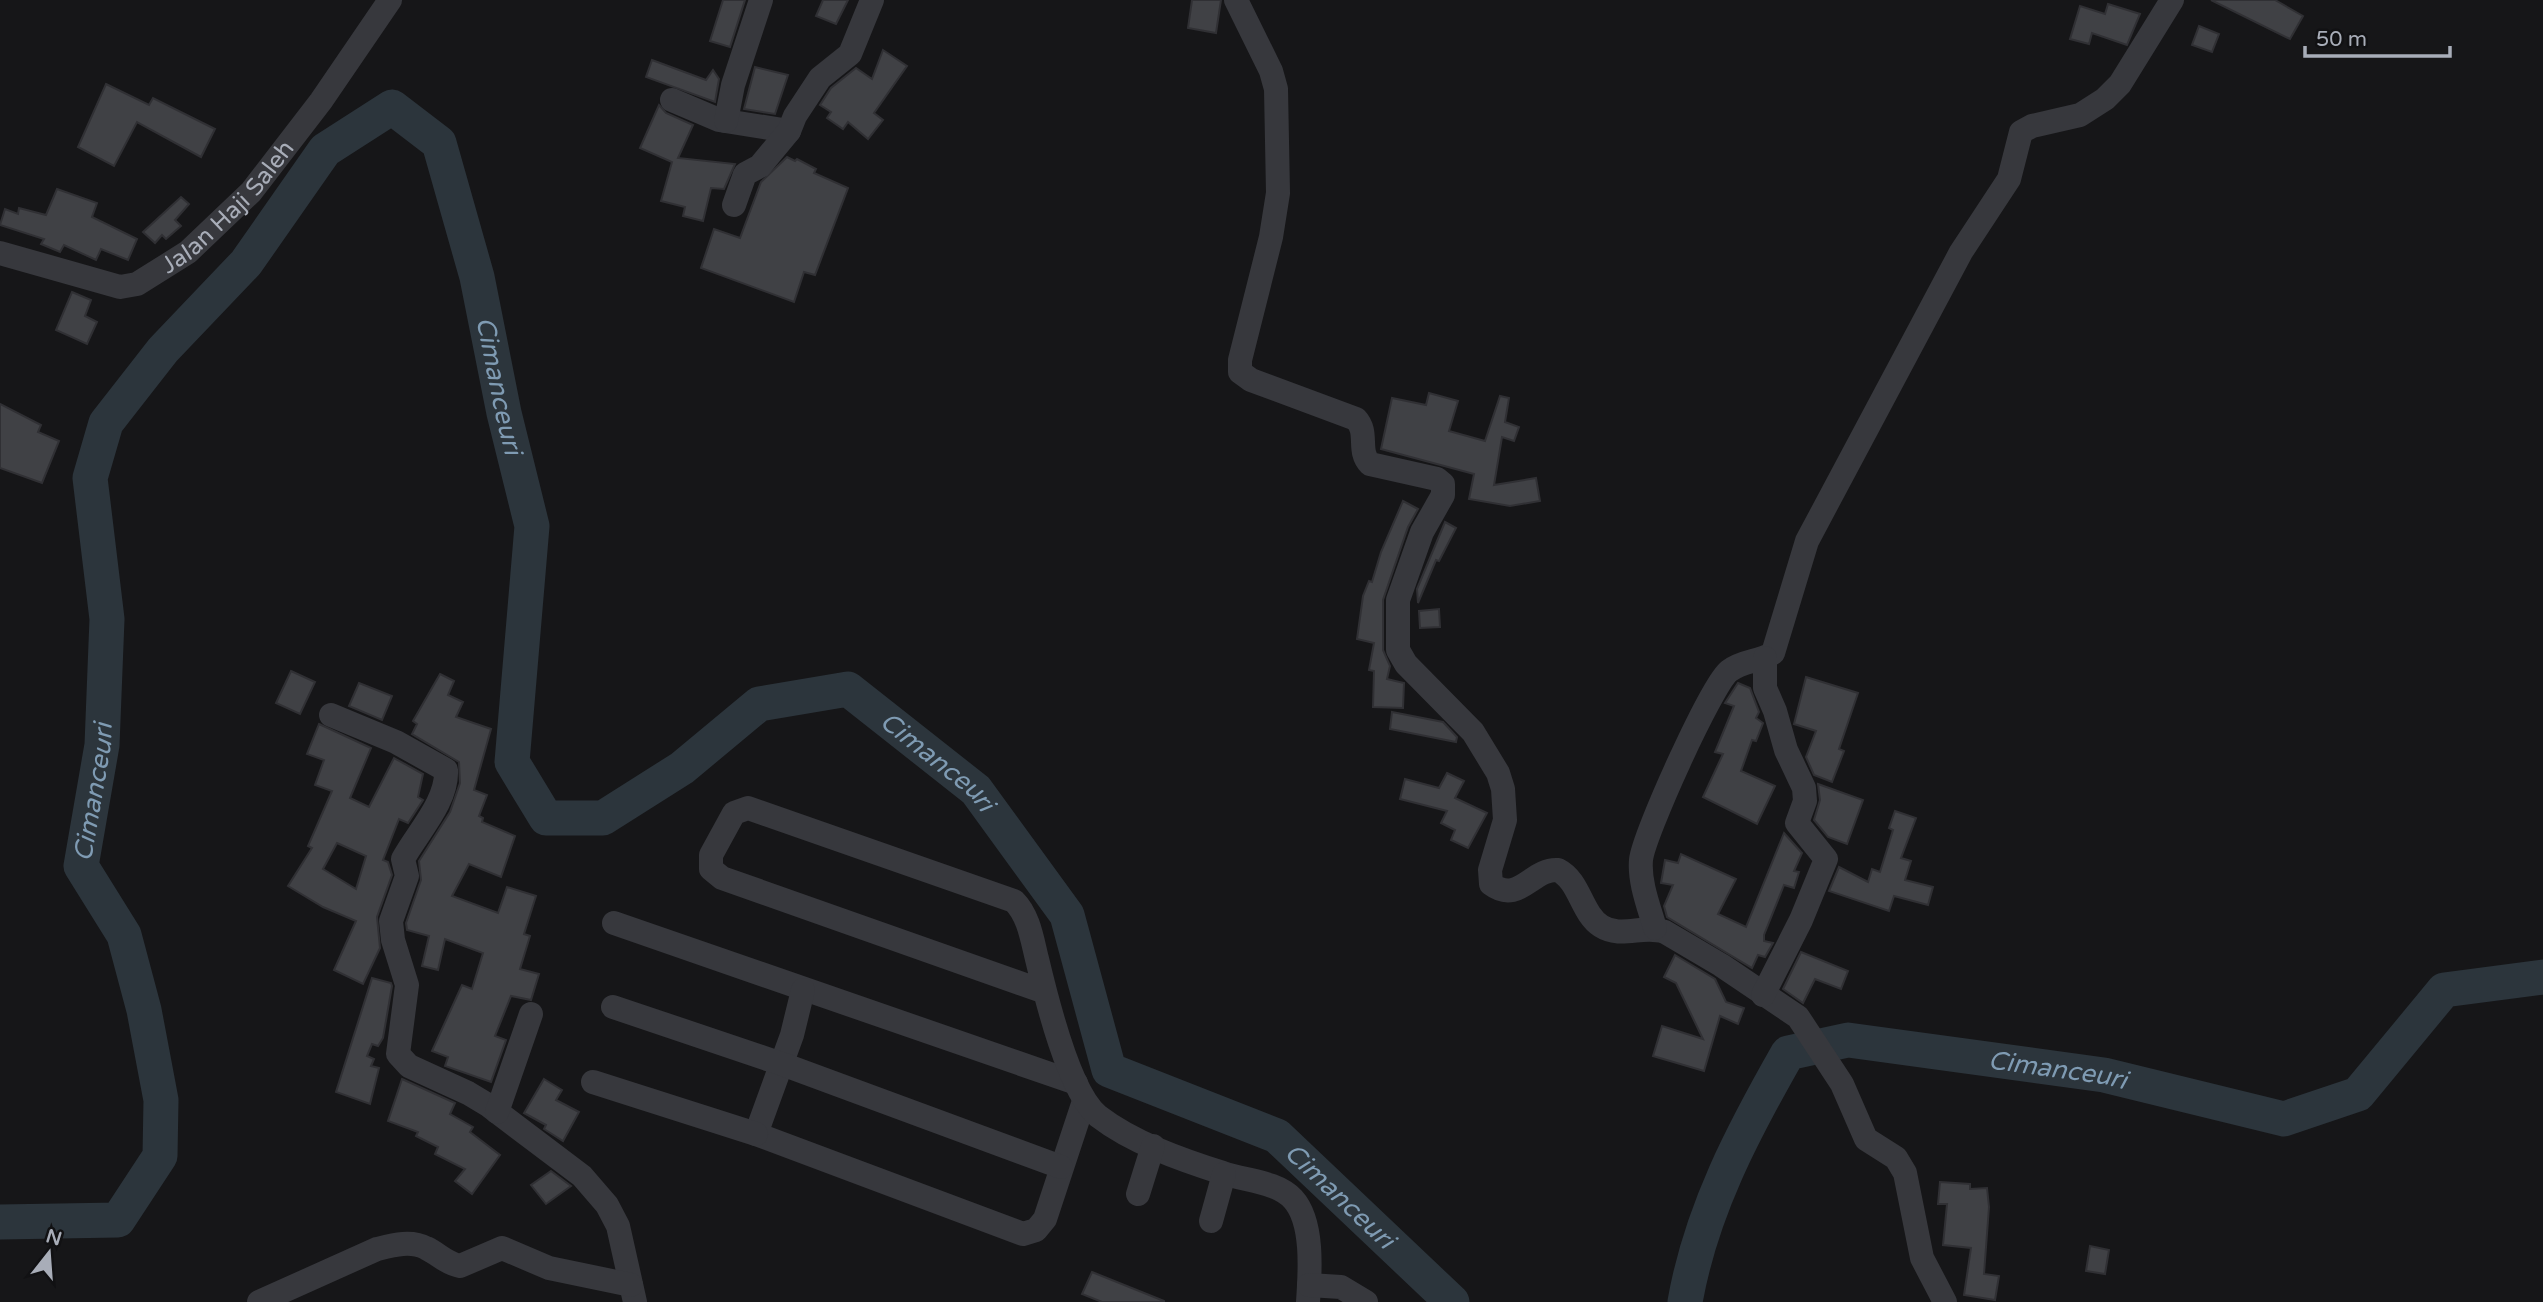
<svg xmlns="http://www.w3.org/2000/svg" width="2543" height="1302" font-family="'Varela Round',sans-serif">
<rect width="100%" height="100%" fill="#161618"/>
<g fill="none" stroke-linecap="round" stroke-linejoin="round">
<g stroke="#2c353c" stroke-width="35">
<path id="s1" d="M0,1222l118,-2 42,-64 1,-56 -17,-90 -20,-75 -43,-69 21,-121 5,-126 -17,-141 16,-55 57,-73 83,-87 79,-113 67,-43 47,36 38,134 27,136 28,113 -20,236 34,56h57l79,-50 77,-64 89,-15 128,101 91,125 42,155 168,66 175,166"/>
<path id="s2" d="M1685,1302c16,-91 58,-170 103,-249l60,-13 256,35 180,44 74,-25 86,-104 99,-13"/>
</g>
</g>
<g fill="#404145" stroke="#303034" stroke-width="2" fill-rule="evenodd">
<path d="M723,0h22l-15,47 -20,-6z"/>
<path d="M823,0h25l-12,24 -20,-8z"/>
<path d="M1192,0h29l-5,33 -28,-5z"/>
<path d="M2211,0h64l28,16 -13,23z"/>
<path d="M2108,4l32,10 -13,31 -35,-12 -3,11 -19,-5 10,-33 25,8z"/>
<path d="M2199,26l20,8 -7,18 -20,-7z"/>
<path d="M883,50l24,16 -33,47 9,7 -15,19 -20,-17 -5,7 -16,-11 4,-6 -11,-7 11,-17 25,-20 16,11z"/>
<path d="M652,60l54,20 7,-10 6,9 -4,23 -69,-25z"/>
<path d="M755,67l33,8 -13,39 -31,-5z"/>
<path d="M106,84l43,21 4,-7 62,31 -14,28 -64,-35 -23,44 -36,-19z"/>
<path d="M659,105l7,8 27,12 -15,33 57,6 -11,25 -13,-1 -8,33 -20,-5 2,-9 -24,-6 11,-39 -32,-14z"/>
<path d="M787,157l8,4 2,-2 19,10 -2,4 34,15 -33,87 -11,-3 -10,30 -93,-34 13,-39 26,9 21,-56z"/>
<path d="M57,189l40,14 -5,14 45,22 -9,21 -27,-11 -5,11 -32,-15 -4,7 -19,-8 3,-5 -44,-14 5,-16 13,5 1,-6 27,7z"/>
<path d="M181,197l8,7 -14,16 6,6 -15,13 -4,-4 -7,8 -12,-11z"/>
<path d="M72,292l19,8 -6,16 12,6 -10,22 -31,-14z"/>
<path d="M1429,393l29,8 -9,30 36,10 15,-45 9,2 -4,24 14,5 -5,14 -12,-4 -8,48 42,-7 4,23 -30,5 -41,-7 5,-25 -93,-25 11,-51 34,7z"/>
<path d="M0,404l41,21 -3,7 21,9 -17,42 -42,-15z"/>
<path d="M1403,501l15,8 -10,18 -25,73v50l7,16 -3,13 17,4 -1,25 -30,-1 1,-36 -5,-1 5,-27 -17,-4 6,-43 6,-15 3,1 9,-30z"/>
<path d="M1445,522l11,6 -17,33 -3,-1 -18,43 -1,-14z"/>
<path d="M1439,609l1,18 -20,1 -1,-17z"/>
<path d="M291,671l24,11 -15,32 -24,-11z"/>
<path d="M440,674l14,7 -6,14 15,7 -7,15 35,12 -17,61 13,5 -8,21 4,2 -1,4 33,14 -14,41 -32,-13 -17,32 46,17 9,-26 29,9 -12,38 6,2 -10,33 19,5 -8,26 -20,-4 -16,40 11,4 -15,42 -46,-16 3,-9 -16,-6 30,-66 10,4 11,-36 -38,-14 -7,31 -16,-4 7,-30 -22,-6 -1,-7 15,-43 -2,-19 31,-49 10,-29 -1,-21 -47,-28 5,-10 -4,-3z"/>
<path d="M1806,677l52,16 -19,56 5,2 -12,31 -18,-7 -8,-18 10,-26 -22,-7z"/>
<path d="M359,683l33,13 -10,24 -33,-14z"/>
<path d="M1738,683l12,5 9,24 -3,6 7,5 -7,18 -4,-1 -11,31 34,15 -18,38 -54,-27 20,-43 -8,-2 19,-46 -9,-3z"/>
<path d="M1392,712l51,10 14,15 -1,5 -66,-13z"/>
<path d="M319,724l52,24 -21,50 19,9 25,-49 29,16 -5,23 5,3 -15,23 -9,-4 -16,41 5,2 4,13 -15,42 3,31 -17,36 -29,-14 22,-49 -33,-14 -35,-21 24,-38 -4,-2 24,-55 -17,-6 9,-25 -17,-6zM337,843l29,13 -10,33 -33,-20z"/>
<path d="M1447,773l17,8 -9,17 32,15 -19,35 -17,-8 4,-10 -14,-7 6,-12 -47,-12 5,-20 34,9z"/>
<path d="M1818,784l45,16 -16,44 -19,-7 -14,-17 6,-20z"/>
<path d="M1895,811l21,7 -15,40 10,3 -6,19 28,7 -5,18 -34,-9 -5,15 -60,-20 10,-24 29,15 4,-13 8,3 13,-42 -4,-2z"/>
<path d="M1784,833l18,20 -8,18 5,1 -5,16 -10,-3 -20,50v6l9,2 -8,14 -7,-2 -6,13 -85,-51 -3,-11 9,-21 -12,-2 4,-23 13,3 3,-9 55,25 -18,35 28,13z"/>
<path d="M1801,952l47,19 -7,18 -26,-10 -12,24 -20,-14z"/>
<path d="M1675,955l40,24 11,23 18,6 -6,16 -18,-8 -16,55 -51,-15 9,-30 41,13 -27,-56 -12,-6z"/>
<path d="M372,978l19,5 1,3 -9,52 -5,8 -6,-2 -5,12 7,3 -3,7 8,2 -9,36 -34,-12z"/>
<path d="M402,1079l53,24 -5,11 23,13 -3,5 30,23 -28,39 -17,-13 10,-12 -30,-15 3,-7 -22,-11 2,-4 -30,-11z"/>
<path d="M544,1079l18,11 -6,10 23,12 -16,29 -19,-12 2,-4 -22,-12z"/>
<path d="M551,1171l20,15 -25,18 -15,-19z"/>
<path d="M1940,1182l30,2v5l17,-1 2,19 -5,67 15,2 -4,24 -31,-5 7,-47 -28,-3 4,-41h-9z"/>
<path d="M2090,1246l19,4 -4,24 -19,-3z"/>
<path d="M1092,1272l72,29v1h-62l-20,-8z"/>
</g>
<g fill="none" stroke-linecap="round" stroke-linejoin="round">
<g stroke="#37383d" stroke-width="24">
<path d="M1236,0l35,71 5,18 2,104 -7,44 -31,123v12l11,8 105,39c13,14 1,32 14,45l67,15 6,5v11l-21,37 -24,68v50l8,14 67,68 25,41 5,16 2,31 -15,50 1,14c28,21 41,-16 67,-14 22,11 23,43 43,56 20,13 43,-2 64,6l56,33 77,52 44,67 24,55 30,19 9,15 17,85 23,44"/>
<path d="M672,100l47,20 70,11"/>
<path d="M726,121l7,-36 28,-85"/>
<path d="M734,205l11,-31 15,-8 29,-35 6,-15 25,-38 30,-24 22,-54"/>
<path id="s3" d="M0,253l120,34 17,-3 51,-32 63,-60 70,-91 69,-101"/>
<path d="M331,715l65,27 50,28c2,31 -29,63 -43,89l4,17 -16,45 2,19 14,45 -9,69 11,12 59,27 20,12 94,71 25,29 11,21 17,76"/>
<path d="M614,923l462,160"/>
<path d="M1655,928c-6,-21 -16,-46 -14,-68 2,-24 71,-176 88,-189 14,-11 31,-9 44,-18l34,-112 154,-289 48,-73 12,-47 11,-6 48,-11 25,-16 15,-15 52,-84"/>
<path d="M803,990l-11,45 -36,99 267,100 13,-4 9,-11 39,-118"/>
<path d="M1045,992l-323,-114 -11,-9v-14l23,-42 14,-5 266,93c15,15 18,38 23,58 9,38 32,133 61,157 35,27 84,44 125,57 22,8 53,8 70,26 21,23 17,74 15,103"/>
<path d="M1763,995l38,-75 25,-61 -29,-36 8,-22 -1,-13 -18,-38 -11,-39 -10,-23v-30"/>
<path d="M613,1007l169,57 279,103"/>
<path d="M593,1082l163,52"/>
<path d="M497,1112l34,-98"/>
<path d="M1138,1194l15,-48"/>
<path d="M1211,1221l13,-47"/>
<path d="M1309,1285l32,2 25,15"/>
<path d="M259,1302l118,-53c16,-4 34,-9 49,-1 13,6 19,15 34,18l42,-18 47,20 82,17"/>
</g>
</g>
<g text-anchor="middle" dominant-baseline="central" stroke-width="6" stroke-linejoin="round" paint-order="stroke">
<g font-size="24" fill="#a8adb8" stroke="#111113">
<text stroke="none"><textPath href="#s3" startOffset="262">Jalan Haji Saleh</textPath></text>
</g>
<g font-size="26" font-style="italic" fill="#7f9bb3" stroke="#111113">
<text stroke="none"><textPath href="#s1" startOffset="1689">Cimanceuri</textPath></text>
<text stroke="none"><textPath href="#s1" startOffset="2592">Cimanceuri</textPath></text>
<text stroke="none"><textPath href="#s1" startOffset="576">Cimanceuri</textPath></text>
<text stroke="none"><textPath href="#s2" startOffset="544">Cimanceuri</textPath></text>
<text stroke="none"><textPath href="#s1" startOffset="3222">Cimanceuri</textPath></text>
</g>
</g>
<g transform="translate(49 1253) rotate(17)" stroke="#111113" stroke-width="5" paint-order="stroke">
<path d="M0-5L12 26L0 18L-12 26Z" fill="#a8adb8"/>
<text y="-10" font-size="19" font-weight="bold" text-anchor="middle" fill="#a8adb8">N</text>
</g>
<path d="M2305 46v10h145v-10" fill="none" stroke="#a8adb8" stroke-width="3.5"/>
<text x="2316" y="46" font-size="21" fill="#a8adb8" stroke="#111113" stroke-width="5" paint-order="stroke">50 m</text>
</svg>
